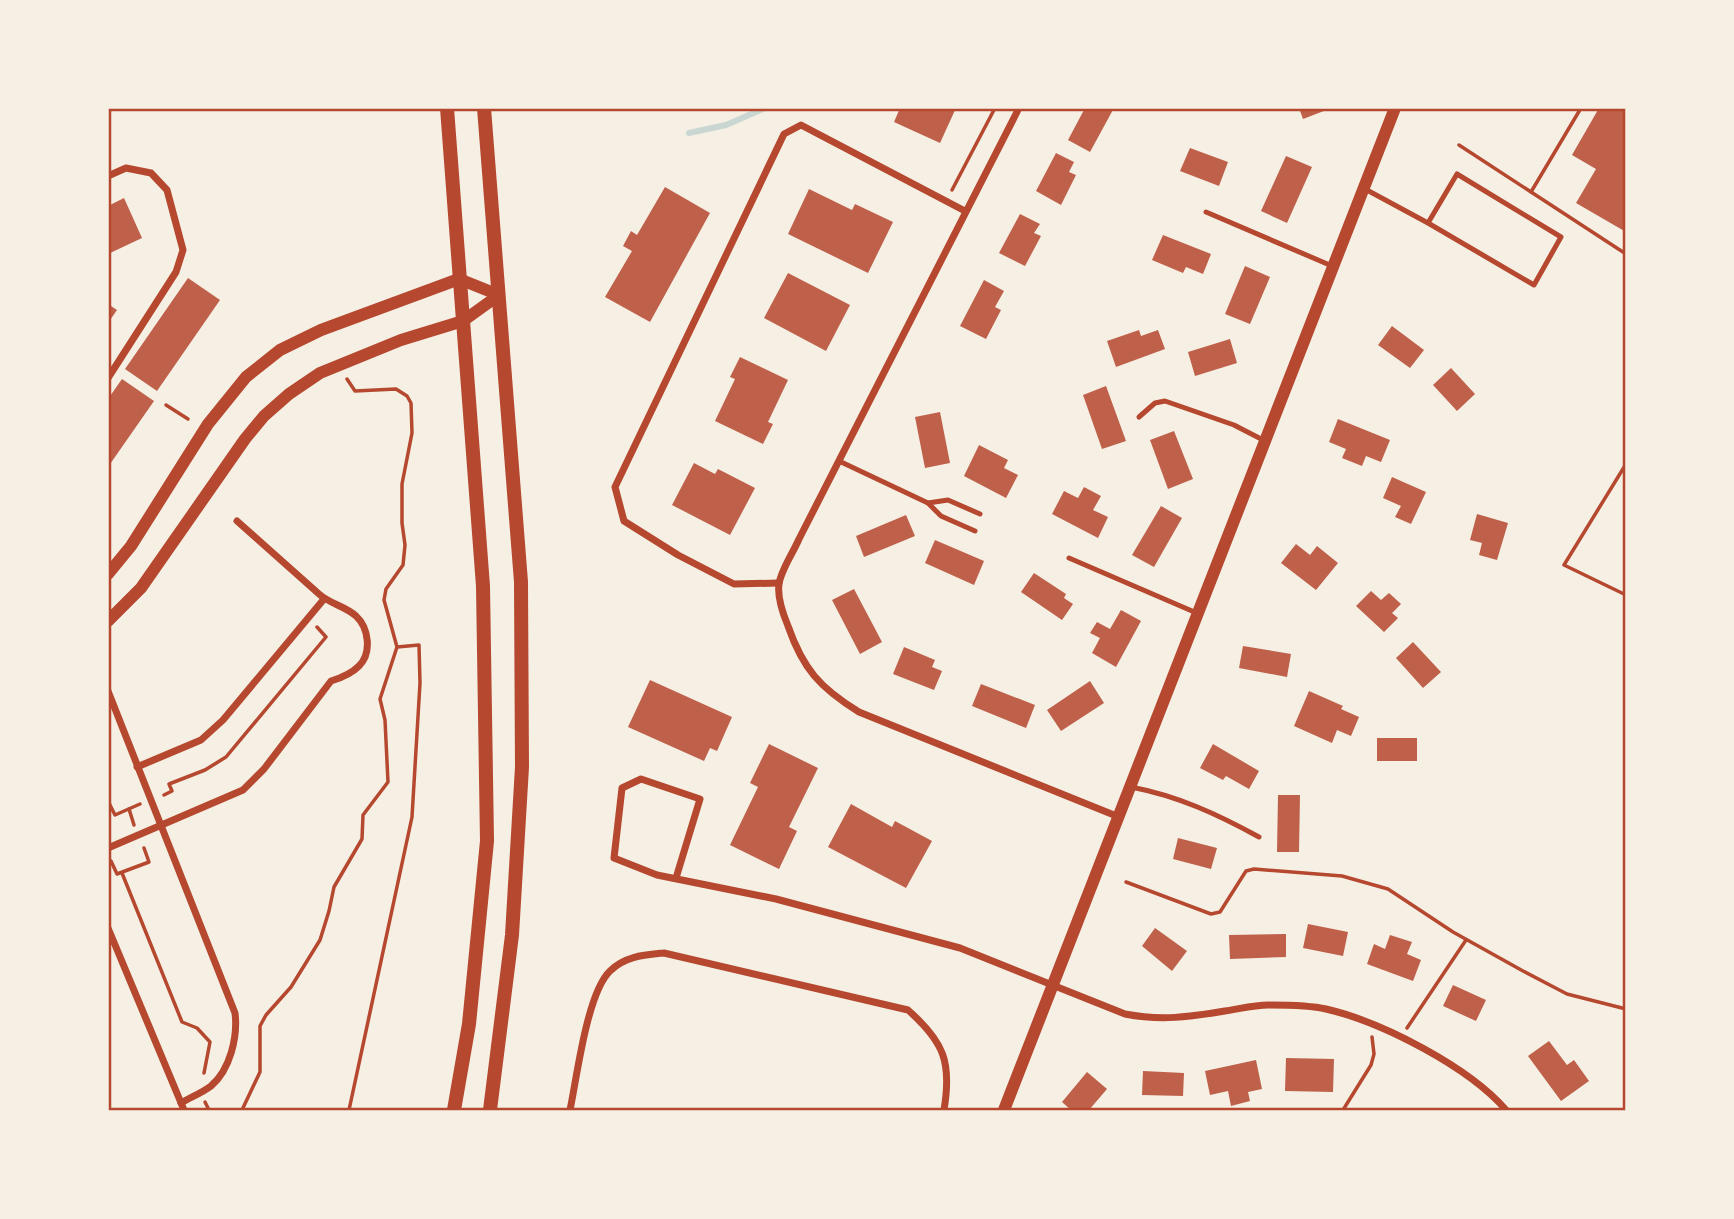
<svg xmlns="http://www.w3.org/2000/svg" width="1734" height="1219" font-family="Ubuntu,sans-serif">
<rect width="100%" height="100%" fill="#f6efe4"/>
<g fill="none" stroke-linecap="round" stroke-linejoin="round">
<path stroke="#c9d6d2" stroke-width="6" d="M689,133l37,-8 39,-17"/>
</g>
<g fill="#bf614a">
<path d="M900,108h56l-16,35 -46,-21z"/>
<path d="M1085,108h29l-24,44 -22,-12z"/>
<path d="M1299,108h30v1l-26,10z"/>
<path d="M1599,108h27v124l-50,-29 20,-34 -24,-14z"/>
<path d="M1190,148l38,14 -9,24 -39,-15z"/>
<path d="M1056,153l18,9 -5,10 7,3 -15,30 -25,-14z"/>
<path d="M1286,156l26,11 -25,56 -26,-12z"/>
<path d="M665,187l45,26 -60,109 -45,-25 27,-46 -9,-5 8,-15 6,4z"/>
<path d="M809,189l43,21 3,-6 38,18 -25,51 -80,-39z"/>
<path d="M124,198l18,40 -34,16v-48z"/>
<path d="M1020,214l20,10 -6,9 7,3 -16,30 -26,-13z"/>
<path d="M1163,235l48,19 -8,20 -17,-7 -3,6 -31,-13z"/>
<path d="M1245,266l25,11 -20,47 -25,-10z"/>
<path d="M788,273l62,32 -24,46 -62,-33z"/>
<path d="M188,278l32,22 -63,91 -32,-22z"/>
<path d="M984,280l20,11 -9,16 6,3 -15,29 -26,-13z"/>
<path d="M108,304l9,6 -9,13z"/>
<path d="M1392,326l32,24 -14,18 -32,-23z"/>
<path d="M1139,330l2,6 17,-6 7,19 -49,18 -9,-26z"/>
<path d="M1230,339l7,24 -42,13 -7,-24z"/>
<path d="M740,357l48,23 -20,42 5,2 -10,20 -48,-23 20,-42 -5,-2z"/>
<path d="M1451,368l24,26 -18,17 -24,-26z"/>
<path d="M122,379l32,22 -46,66v-68z"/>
<path d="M1106,386l20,55 -24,8 -19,-54z"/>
<path d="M940,412l10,51 -25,5 -10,-51z"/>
<path d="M1338,419l52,21 -9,22 -15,-6 -4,10 -20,-8 4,-9 -17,-7z"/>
<path d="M1174,431l19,48 -25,10 -18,-49z"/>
<path d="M979,445l29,15 -4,8 14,7 -12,23 -42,-22z"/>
<path d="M694,463l21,11 3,-5 37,19 -25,47 -58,-30z"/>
<path d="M1392,477l34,15 -15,32 -16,-7 6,-11 -18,-8z"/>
<path d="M1084,487l17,9 -8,14 15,7 -10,21 -46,-24 12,-23 14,7z"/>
<path d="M1161,506l21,12 -28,49 -22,-12z"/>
<path d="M1477,514l31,9 -11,37 -18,-5 3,-12 -12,-3z"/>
<path d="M906,515l9,21 -51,21 -8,-21z"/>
<path d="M935,540l49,21 -10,24 -49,-22z"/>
<path d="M1296,544l14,11 7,-9 21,17 -22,27 -35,-27z"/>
<path d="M1034,573l32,21 -2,4 9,6 -11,16 -41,-28z"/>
<path d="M854,589l28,53 -22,12 -28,-54z"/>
<path d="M1371,591l10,9 8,-7 12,11 -9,9 6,5 -14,14 -28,-26z"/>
<path d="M1121,610l20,11 -25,46 -24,-14 8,-15 -10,-5 7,-11 13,7z"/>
<path d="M1413,642l28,30 -18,16 -27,-30z"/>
<path d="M1243,646l48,8 -4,23 -48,-9z"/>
<path d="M904,647l31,13 -3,7 10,4 -8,19 -41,-16z"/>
<path d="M650,680l82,37 -15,34 -7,-3 -6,13 -76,-34z"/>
<path d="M1090,681l14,22 -43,28 -14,-21z"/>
<path d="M981,684l54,21 -9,23 -54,-22z"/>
<path d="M1309,691l34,15 -2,3 18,8 -8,19 -14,-6 -5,13 -38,-17z"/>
<rect x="1377" y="738" width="40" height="23"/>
<path d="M769,744l49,24 -29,59 8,4 -18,38 -49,-24 28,-58 -8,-4z"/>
<path d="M1213,744l46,27 -10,18 -23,-13 -3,4 -23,-12z"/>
<path d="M1278,795h22l-1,57h-22z"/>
<path d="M851,804l41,23 3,-6 37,20 -26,47 -78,-41z"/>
<path d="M1178,838l39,10 -6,21 -38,-10z"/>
<path d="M1308,924l40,8 -5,24 -40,-8z"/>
<path d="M1155,928l32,23 -15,20 -30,-25z"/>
<path d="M1286,934v23l-56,2 -1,-24z"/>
<path d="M1390,935l22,7 -5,12 14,6 -8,21 -46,-17 7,-20 11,5z"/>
<path d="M1453,985l33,15 -10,21 -33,-15z"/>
<path d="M1549,1041l18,24 7,-5 15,21 -28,20 -33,-45z"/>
<path d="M1286,1058l48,1 -1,33 -48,-1z"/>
<path d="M1256,1060l6,29 -14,3 2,9 -19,5 -3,-15 -18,4 -5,-24z"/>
<path d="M1143,1071l41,2 -1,23 -41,-1z"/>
<path d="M1087,1072l20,17 -18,21h-18l-9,-8z"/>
</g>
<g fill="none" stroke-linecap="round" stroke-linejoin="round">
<g stroke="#b5482f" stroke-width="3.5">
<path d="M1459,145l167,109"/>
<path d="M952,190l43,-82"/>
<path d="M1531,192l50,-84"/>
<path d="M166,405l22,14"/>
<path d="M1626,464l-62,101 62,30"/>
<path d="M164,795l8,-4 -3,-7 36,-14 21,-13 100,-120 -9,-10"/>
<path d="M108,801l7,14 25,-11"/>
<path d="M129,809l5,16"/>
<path d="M111,861l6,13 32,-12 -5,-14"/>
<path d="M122,873l60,149 15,6 13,14 -6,31"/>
<path d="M1126,882l85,32 9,-2 26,-41 8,-2 88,7 46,13 65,43 70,39 44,23 59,15"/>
<path d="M1407,1028l59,-88"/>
<path d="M205,1102l4,8"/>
<path d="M242,1110l18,-38v-46l6,-11 25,-28 29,-47 9,-29 5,-24 28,-48 1,-24 25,-33 -3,-62 -5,-21 17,-52 -13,-47 2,-11 17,-24 2,-20 -3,-22v-39l10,-51 -1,-30 -4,-7 -11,-7 -41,2 -8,-12"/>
<path d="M349,1110l63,-293 8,-134 -1,-38 -22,2"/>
<path d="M1343,1110l28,-45 3,-11 -2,-17"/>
</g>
<g stroke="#b5482f" stroke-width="5">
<path d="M1365,189l63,34 106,62 27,-48 -104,-63 -29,49"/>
<path d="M1206,212l126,54"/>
<path d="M1139,417l16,-14 10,-2 69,24 31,16"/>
<path d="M839,461l89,42 20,-3 32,14"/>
<path d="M928,503l13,13 34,15"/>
<path d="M1069,558l130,56"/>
<path d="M1131,787c47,9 86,27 128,50"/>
</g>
<g stroke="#b5482f" stroke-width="7">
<path d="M1019,108l-220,431c-6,14 -18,31 -20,45 -2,14 4,30 9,42 15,43 32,62 71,86l260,105"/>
<path d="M108,176l18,-8 25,5 16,17 16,60 -7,22 -68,106"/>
<path d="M779,583l-45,1 -56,-29 -54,-34 -9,-34 169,-353 17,-9 164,86"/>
<path d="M108,691l127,322c3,24 -5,57 -24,73 -9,7 -20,11 -30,17"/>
<path d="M137,767l64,-27 22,-20 101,-121"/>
<path d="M108,848l135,-58 21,-21 67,-88c10,-3 20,-7 28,-15 13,-13 10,-38 -3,-50 -11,-10 -26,-12 -37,-22 -27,-24 -55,-49 -82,-73"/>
<path d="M676,878l24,-79 -59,-20 -19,9 -8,70 43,17 119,24 184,49 165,66c36,7 64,3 100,-3 14,-2 29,-6 43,-6 18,0 41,0 58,4 56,13 143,58 180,101"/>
<path d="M108,928l76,182"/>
<path d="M570,1110c7,-33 17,-117 40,-139 15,-15 34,-16 54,-18l244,57c36,32 44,52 36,100"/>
</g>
<g stroke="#b5482f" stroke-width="12">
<path d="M108,574l23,-28 77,-122 38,-47 34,-27 41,-20 138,-51 40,16"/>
<path d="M108,621l33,-33 104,-149 19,-23 25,-22 31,-21 81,-33 62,-19 36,-26"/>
<path d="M1004,1110l391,-1002"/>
</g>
<g stroke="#b5482f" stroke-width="14">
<path d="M447,108l36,478 4,255 -18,183 -15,86"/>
<path d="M484,108l37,474 1,185 -10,168 -22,175"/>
</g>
</g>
<rect width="1734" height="1219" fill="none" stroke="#f6efe4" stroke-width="220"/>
<rect x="110" y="110" width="1514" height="999" fill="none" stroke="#b5482f" stroke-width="2.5"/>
</svg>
